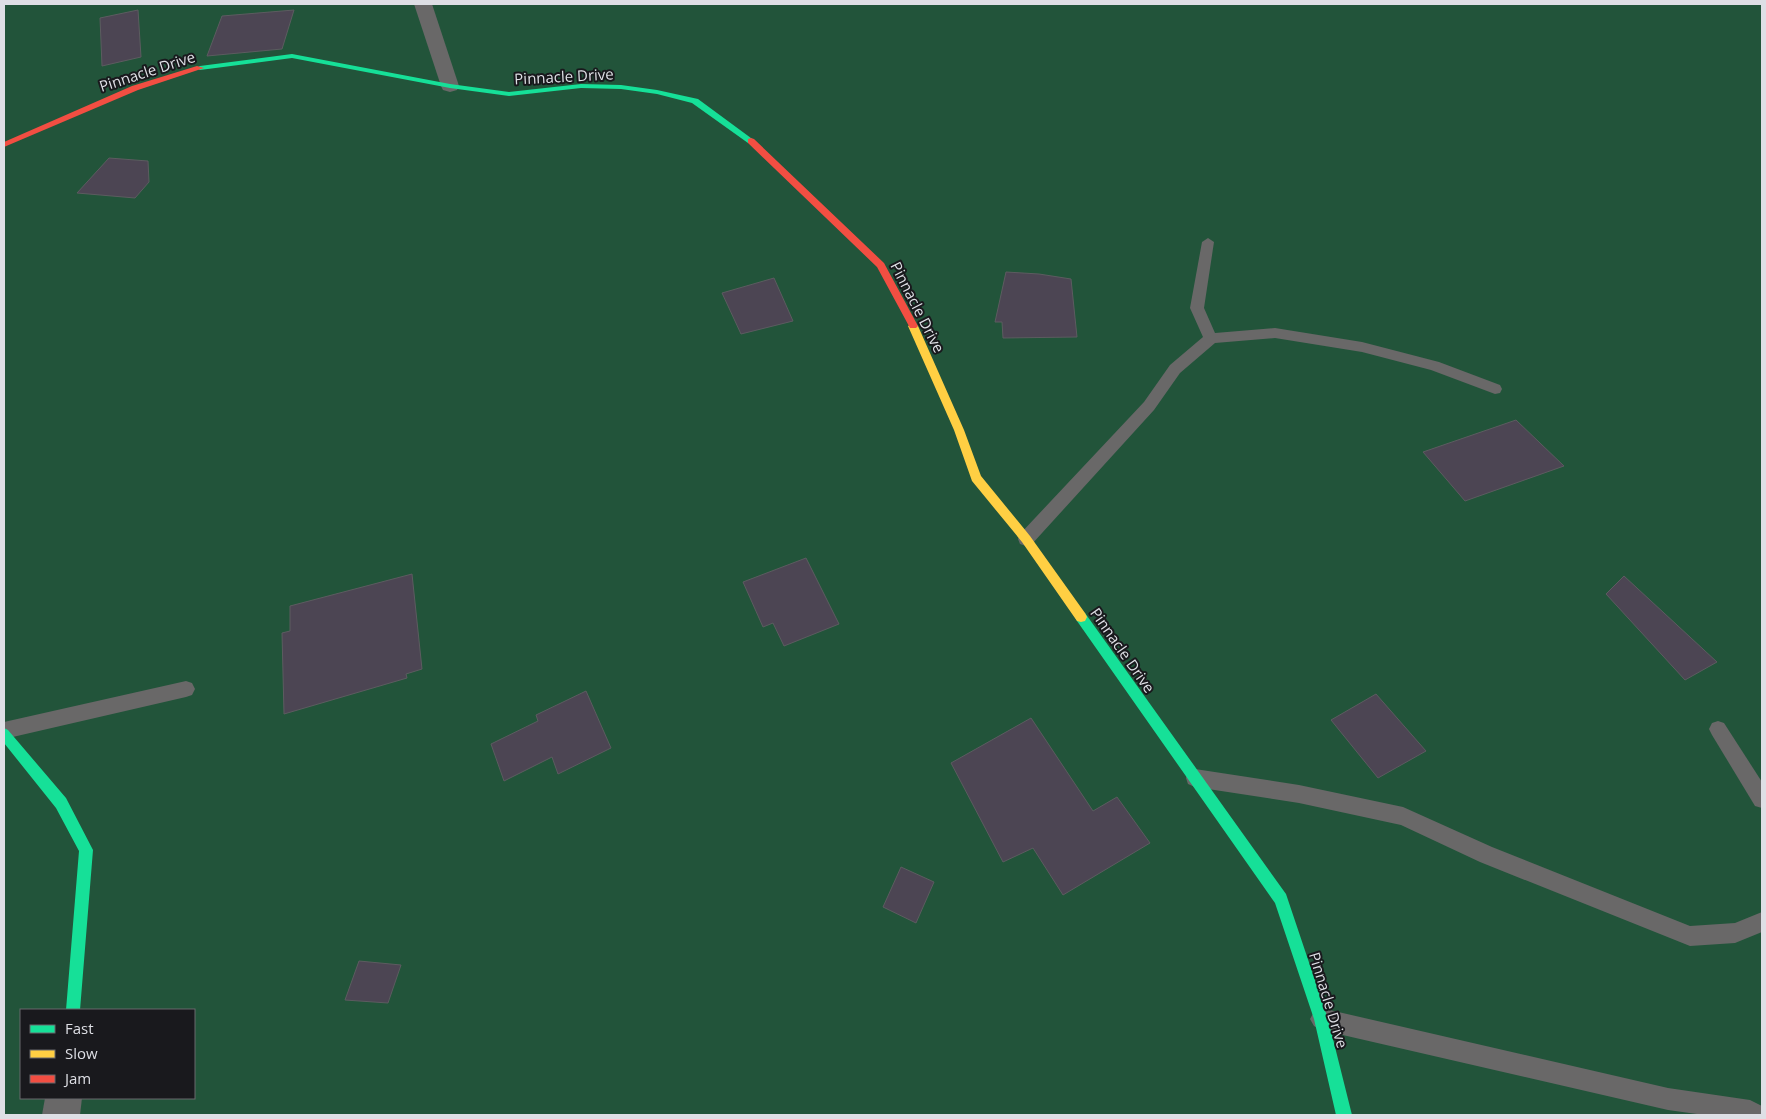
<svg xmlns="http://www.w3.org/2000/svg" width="1766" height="1119" font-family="'Open Sans',sans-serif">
<rect width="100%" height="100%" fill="#323338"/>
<path fill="#22543a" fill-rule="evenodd" d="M4,4h1758v1111h-1758zM21,1010h173v88h-173z"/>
<g fill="#4c4553" stroke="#5c5c60">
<path d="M138,10l3,47 -39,9 -2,-48z"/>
<path d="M294,10l-12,39 -75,7 15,-40z"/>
<path d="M109,158l39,3 1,21 -14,16 -58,-5z"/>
<path d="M1006,272l33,2 32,5 6,58 -74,1 -1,-16h-7z"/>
<path d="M774,278l19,43 -52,13 -19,-41z"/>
<path d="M1516,420l48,46 -99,35 -42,-49z"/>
<path d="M806,558l33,66 -55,22 -11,-23 -10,4 -20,-45z"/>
<path d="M412,574l10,95 -16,5 1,4 -123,36 -2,-81 8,-2v-25z"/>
<path d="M1624,576l93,86 -32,18 -79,-86z"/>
<path d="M586,691l25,57 -53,26 -6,-17 -48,24 -13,-37 47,-23 -2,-6z"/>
<path d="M1376,694l50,57 -48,27 -47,-58z"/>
<path d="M1031,718l62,93 24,-14 33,46 -87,52 -30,-47 -30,14 -52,-99z"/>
<path d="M901,867l33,15 -18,41 -33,-16z"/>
<path d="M359,961l42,4 -13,38 -43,-3z"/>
</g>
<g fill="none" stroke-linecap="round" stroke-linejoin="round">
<g fill="#696868" fill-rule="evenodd">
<path d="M1208,238l6,4 -10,66 11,25 60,-5 87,14 77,20 61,23 2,4 -2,4 -5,1 -64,-24 -69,-18 -87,-14 -60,5 -35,30 -26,37 -122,134 -6,2 -6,-2 -2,-5 2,-5 124,-132 26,-37 33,-28 -13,-29 12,-66z"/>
<path d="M186,681l6,2 3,6 -3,6 -6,2 -182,42v-17z"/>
<path d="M1718,721l6,2 38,59v26l-7,-2 -43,-71 -3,-6 3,-6z"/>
<path d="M1195,769l104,16 104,22 89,40 198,79 45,-3 27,-11v20l-27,11 -45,3 -210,-84 -79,-37 -102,-22 -104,-16 -7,-3 -2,-6 2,-6z"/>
<path d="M1321,1008l347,80 82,12 12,6v9h-58l-36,-5 -347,-80 -7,-4 -4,-7 4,-7z"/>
</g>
<g fill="#696868" fill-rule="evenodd">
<path d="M414,4h18l27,82 -2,4 -7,2 -7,-2 -2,-4z"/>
<path d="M45,1098h37l-2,17h-38z"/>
</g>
<g fill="#16e098" fill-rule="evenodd">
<path d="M292,54l158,30 59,8 72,-8 40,1 36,5 41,9 57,42 -1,2h-6l-56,-40 -35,-9 -36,-5 -40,-1 -72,8 -59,-8 -158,-30 -92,12 -4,-2 4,-2z"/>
<path d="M1081,612l4,1 201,281 42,125 24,96h-16l-22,-96 -39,-116 -198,-282 -2,-4 2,-4z"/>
<path d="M4,728l4,2 58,68 27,52 -13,160h-14l13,-159 -23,-43 -52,-65z"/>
</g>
<path fill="#ffcf43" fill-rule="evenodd" d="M913,323l5,3 46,104 17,46 49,60 55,77 2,4 -2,4 -4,1 -4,-1 -55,-79 -50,-61 -18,-51 -46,-104z"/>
<g fill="#f24e42" fill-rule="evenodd">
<path d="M197,66l7,2 -66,22 -134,57v-5l128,-56z"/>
<path d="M751,138l3,1 130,124 34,63 -2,2h-6l-33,-61 -129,-124v-4z"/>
</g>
</g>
<g text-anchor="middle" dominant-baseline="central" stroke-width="4" stroke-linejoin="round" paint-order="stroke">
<g font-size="15" fill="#dedfe5" stroke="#19191d">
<text transform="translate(147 71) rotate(-18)">Pinnacle Drive</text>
<text transform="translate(564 76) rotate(-3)">Pinnacle Drive</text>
<text transform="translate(918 307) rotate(63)">Pinnacle Drive</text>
<text transform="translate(1123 650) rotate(55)">Pinnacle Drive</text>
<text transform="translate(1329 1000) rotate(73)">Pinnacle Drive</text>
</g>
</g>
<rect width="1766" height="1119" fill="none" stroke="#dedfe5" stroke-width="10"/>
<rect x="20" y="1009" width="175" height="90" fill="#19191d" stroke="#68686d"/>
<rect x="30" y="1025" width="25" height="8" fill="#16e098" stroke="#68686d"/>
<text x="65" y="1034" font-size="15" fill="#dedfe5">Fast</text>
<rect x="30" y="1050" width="25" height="8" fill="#ffcf43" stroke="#68686d"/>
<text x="65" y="1059" font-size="15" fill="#dedfe5">Slow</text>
<rect x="30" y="1075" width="25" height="8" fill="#f24e42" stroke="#68686d"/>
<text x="65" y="1084" font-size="15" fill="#dedfe5">Jam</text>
</svg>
